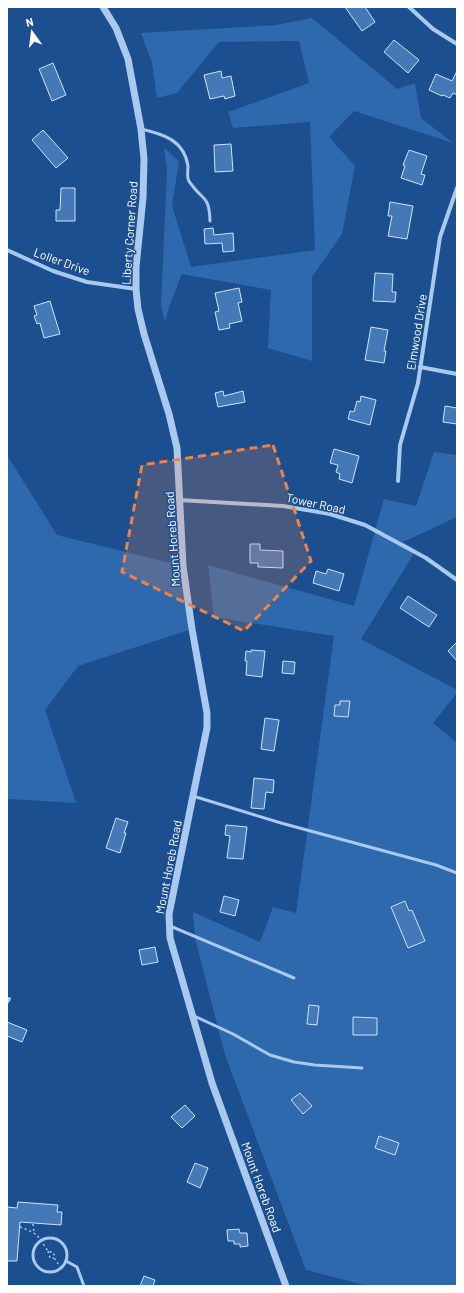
<svg xmlns="http://www.w3.org/2000/svg" width="464" height="1293" font-family="Barlow,sans-serif">
<rect width="100%" height="100%" fill="#1b4f8f"/>
<g fill="#2e69ad">
<path d="M312,18l85,71 18,-6 6,35 32,25 -99,-32 -25,26 26,29 -13,68 -30,43v84l-44,-13 3,-58 -89,-16 -13,33 -4,15 -4,-16 6,-135 -3,-23 15,13 -7,45 19,61 124,-17 -5,-128 -77,6 -5,-16 81,-29 -10,-42 -80,1 -42,51 -20,5 -5,-35 -11,-30 135,-8z"/>
<path d="M434,452l23,3v62l-54,25 13,8 -55,89 96,51v3l-24,30 24,20v543h-88l-63,-16 -81,-215 -30,-117 -2,-26 67,30 13,-35 23,6 38,-277 -120,-19 -6,-52 146,41 30,-107 32,7z"/>
<path d="M7,455l50,80 126,31 9,63 -114,37 -33,44 31,93 -69,-4z"/>
</g>
<g fill="#4478b7" stroke="#cfe3fa">
<path d="M345,7h20l10,15 -13,9z"/>
<path d="M394,40l25,20 -11,13 -24,-21z"/>
<path d="M53,63l13,32 -14,6 -13,-32z"/>
<path d="M221,71l1,7 9,-2 4,20 -10,3 -1,-3 -14,3 -6,-24z"/>
<path d="M457,71v24l-4,-2 -3,5 -7,-3 -1,1 -13,-6 7,-16 16,7z"/>
<path d="M43,130l25,28 -12,10 -24,-28z"/>
<path d="M231,144l2,27 -18,1 -1,-27z"/>
<path d="M409,150l18,6 -6,18 4,1 -3,10 -21,-7 4,-12 -2,-1z"/>
<path d="M61,188h14v33h-19v-11h4z"/>
<path d="M390,202l23,4 -6,33 -19,-3 4,-20h-4z"/>
<path d="M213,228l1,7 19,-2 1,18 -11,1 -1,-9 -17,1 -1,-15z"/>
<path d="M375,273l18,1 -1,18h4l-1,10 -22,-1z"/>
<path d="M239,288l3,14 -4,1 4,18 -13,3 1,4 -11,2 -4,-18 4,-1 -4,-18z"/>
<path d="M50,301l10,33 -16,4 -4,-15 -3,1 -3,-8 3,-1 -3,-9z"/>
<path d="M371,327l17,3 -4,21h2l-2,12 -19,-3z"/>
<path d="M223,391l1,5 19,-5 2,11 -27,5 -3,-14z"/>
<path d="M361,396l15,4 -6,25 -22,-6 2,-8 4,1 3,-11 3,1z"/>
<path d="M445,406l12,2v16l-14,-2z"/>
<path d="M334,449l25,7 -7,27 -13,-4 1,-5 -4,-2 2,-7 -8,-2z"/>
<path d="M250,544h10v6l23,1v17l-25,-1v-4h-8z"/>
<path d="M328,569l16,5 -5,17 -26,-8 3,-12 10,3z"/>
<path d="M408,596l29,19 -8,12 -29,-19z"/>
<path d="M457,642v19l-9,-10z"/>
<path d="M251,650l14,1 -3,26 -16,-2 1,-14h-2l1,-10 5,1z"/>
<path d="M283,661l12,1 -1,12 -12,-1z"/>
<path d="M340,701h10l-2,16 -14,-1 1,-11h5z"/>
<path d="M265,718l14,2 -5,31 -13,-2z"/>
<path d="M254,778l20,2 -1,13 -7,-1 -2,17 -13,-1z"/>
<path d="M116,818l12,4 -4,11h2l-6,20 -14,-5z"/>
<path d="M226,825l21,2 -4,32 -16,-1 3,-22 -5,-1z"/>
<path d="M224,896l15,4 -4,16 -15,-4z"/>
<path d="M405,901l4,10 3,-1 13,31 -17,7 -17,-41z"/>
<path d="M155,947l3,15 -16,3 -3,-15z"/>
<path d="M309,1005l10,1 -2,19 -10,-1z"/>
<path d="M353,1017l24,1v17h-24z"/>
<path d="M7,1022l20,8 -5,12 -15,-6z"/>
<path d="M300,1093l12,13 -9,8 -12,-14z"/>
<path d="M185,1105l10,11 -13,12 -11,-11z"/>
<path d="M379,1136l20,7 -4,12 -20,-7z"/>
<path d="M195,1163l13,5 -8,20 -13,-6z"/>
<path d="M18,1202l40,3 -1,7h5l-1,13 -41,-3 -3,39h-10v-54l10,1z"/>
<path d="M239,1229l1,4h7l1,13 -8,1v-3h-6v-3h-6l-1,-11z"/>
<path d="M144,1276l11,4 -2,6h-13z"/>
</g>
<g fill="none" stroke-linecap="round" stroke-linejoin="round">
<g stroke="#a9c9ee" stroke-width="1.5" stroke-dasharray="2 3" stroke-linecap="butt">
<path d="M33,1224l1,9"/>
<path d="M20,1227l8,3 9,5 11,16 6,2v5l7,10"/>
<path d="M48,1251l2,7h4"/>
</g>
<g stroke="#a9c9ee" stroke-width="3">
<path d="M141,129c22,5 43,11 47,37 0,7 -2,13 3,18 13,18 18,11 19,37"/>
<path d="M193,796l88,27 155,42 21,8"/>
<path d="M170,926l124,52"/>
<path d="M194,1016l39,18 37,21 24,7 21,3 47,3"/>
<circle cx="50" cy="1255" r="17"/>
<path d="M66,1261l11,6 7,19"/>
</g>
<g stroke="#a9c9ee" stroke-width="4">
<path d="M409,7l24,22 24,15"/>
<path d="M7,250l46,21 34,11 49,7"/>
<path d="M420,367l37,7"/>
<path d="M398,481l2,-36 18,-62 22,-146 17,-49"/>
<path d="M179,500l104,6 47,8 35,11 61,33 31,22"/>
<path d="M7,1002l2,-3"/>
</g>
<path stroke="#a9c9ee" stroke-width="7" d="M103,7l13,21 12,31 13,70 3,30 -1,39 -7,69v22l2,20 6,25 25,80 8,34 6,118 9,63 15,84v15l-10,48 -28,138 1,24 42,145 74,203"/>
</g>
<path fill="#ee8249" fill-opacity="0.2" stroke="#ee8249" stroke-width="3" stroke-dasharray="8 5" stroke-linejoin="round" d="M273,445l38,116 -67,70 -122,-59 20,-107z"/>
<g text-anchor="middle" dominant-baseline="central" stroke-width="3" stroke-linejoin="round" paint-order="stroke">
<g font-size="12" fill="#fff" stroke="#1b4f8f">
<text transform="translate(129 233) rotate(-86)">Liberty Corner Road</text>
<text transform="translate(62 261) rotate(20)">Loller Drive</text>
<text transform="translate(416 332) rotate(-81)">Elmwood Drive</text>
<text transform="translate(316 503) rotate(12)">Tower Road</text>
<text transform="translate(172 539) rotate(-94)">Mount Horeb Road</text>
<text transform="translate(168 867) rotate(-79)">Mount Horeb Road</text>
<text transform="translate(262 1187) rotate(70)">Mount Horeb Road</text>
</g>
</g>
<rect width="464" height="1293" fill="none" stroke="#ffffff" stroke-width="16"/>
<g transform="translate(32 32) rotate(346)" stroke="#1b4f8f" stroke-width="3" paint-order="stroke">
<path d="M0-3L7 15L0 10L-7 15Z" fill="#ffffff"/>
<text y="-6" font-size="11" font-weight="bold" text-anchor="middle" fill="#ffffff">N</text>
</g>
</svg>
